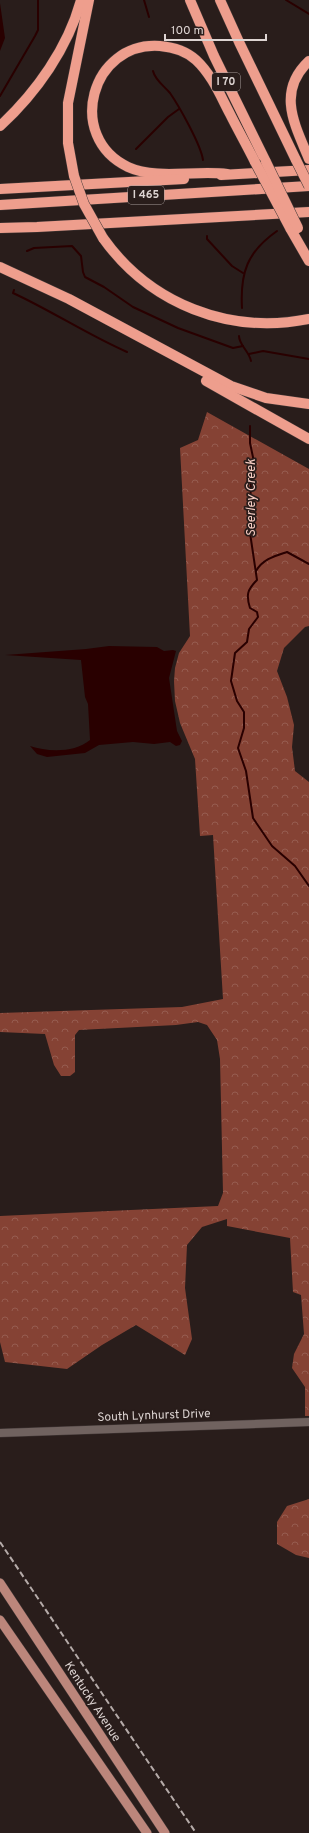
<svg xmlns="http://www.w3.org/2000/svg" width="309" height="1833" font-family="Overpass,sans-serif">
<defs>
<pattern id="forest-crowns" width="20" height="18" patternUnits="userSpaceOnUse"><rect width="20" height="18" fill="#854234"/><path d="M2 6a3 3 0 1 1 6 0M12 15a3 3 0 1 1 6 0" fill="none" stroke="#965c50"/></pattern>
</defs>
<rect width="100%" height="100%" fill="#291d1b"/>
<g fill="url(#forest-crowns)">
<path d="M207,412l102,57v157l-4,1 -21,21 -7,23 10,26 7,28 -2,22 3,24 14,11v634h-4v-29l-13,-19 2,-14 10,-20 -3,-39 -8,-3 -3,-54 -63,-12v-7l-25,8 -15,18 -2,43 7,51 -7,16 -49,-30 -34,20 -35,24 -62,-7 -5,-20v-126l218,-10 5,-13 -3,-134 -3,-19 -10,-15 -9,-3 -22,3 -97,5 -4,5v37l-5,4h-9l-7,-11 -9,-31 -45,-2v-19l182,-6 41,-8 -10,-164 -13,1 -5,-77 -15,-36 -5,-22 -1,-20 1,-13 4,-15 11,-17 -10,-188 18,-8z"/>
<path d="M309,1499v59l-13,-3 -19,-11v-22l10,-16z"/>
</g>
<g fill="#290000">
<path d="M0,3l5,35 -5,13z"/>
<path d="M109,646l48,1 7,4 9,-1 3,1 -7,27 8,53 5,10 -2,4 -4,1 -6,-4 -16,2 -21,-2 -34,3 -14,8 -38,4 -10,-3 -7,-8c18,6 44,7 60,-6l-2,-36 -3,-7 -4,-37 -76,-5 81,-6z"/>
</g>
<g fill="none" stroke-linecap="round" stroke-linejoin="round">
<g stroke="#290000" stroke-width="2">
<path d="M144,0l5,17"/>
<path d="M286,0l23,14"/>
<path d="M153,71c2,9 11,15 17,22 9,13 31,52 33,67"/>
<path d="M0,96l35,-60 3,-6v-30"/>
<path d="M136,149l32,-32 11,-8"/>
<path d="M207,236v3l25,27 11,7"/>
<path d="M27,251l7,-3 38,-2 9,10 2,16 2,5 19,10 29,20 45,21 55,20 10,-2"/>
<path d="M14,290l-1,3c39,18 75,42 114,59"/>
<path d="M242,308c-2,-35 5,-56 35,-77"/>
<path d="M239,336c0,9 10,15 12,25"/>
<path d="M249,354l14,-3 46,8"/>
<path d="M250,426v17l4,19 -3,22 -2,42 8,54c-10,10 -11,15 -7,28l7,4 1,5 -9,12 -2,13 -12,11 -4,28 6,20 7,11v16l-6,20 8,23 7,47 19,28 23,20 14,20"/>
<path d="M256,571c7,-12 19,-15 31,-19l22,12"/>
</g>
<g stroke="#423837" stroke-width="9">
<path id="secondary" d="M0,1433l309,-11"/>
</g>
<g stroke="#423837" stroke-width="10">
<g id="primary">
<path d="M0,1583l165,250"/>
<path d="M0,1620l147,213"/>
</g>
</g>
<g stroke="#423837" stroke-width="11">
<g id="motorway">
<path d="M190,0l24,56 52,106"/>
<path d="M220,0l19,42 57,118"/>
<path d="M309,61c-33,31 -14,64 0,98"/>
<path d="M0,126c36,-33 68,-78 81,-126"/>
<path d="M227,174c-31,-4 -71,6 -99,-7 -63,-30 -37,-126 32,-121 13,1 26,5 36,14 16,15 24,35 34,54 8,16 17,32 25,48"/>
<path d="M221,175l88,-5"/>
<path d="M74,176l-6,-33v-40l21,-103"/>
<path d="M0,189l184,-10"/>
<path d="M0,205l309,-19"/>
<path d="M0,228l37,-1 272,-15"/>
<path d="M290,228l19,33"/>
<path d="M103,238c47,66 126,97 206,81"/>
<path d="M0,267l69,32 162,87 35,12 43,6"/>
<path d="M206,381l103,58"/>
</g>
</g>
<use href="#secondary" stroke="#70625f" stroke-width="8"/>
<use href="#primary" stroke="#bc867b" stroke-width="9"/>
<use href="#motorway" stroke="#ee9e8d" stroke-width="10"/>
<path stroke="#b5aba9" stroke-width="2" stroke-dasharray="6 3" stroke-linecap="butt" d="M0,1542l196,291"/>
<g stroke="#423837" stroke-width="11" stroke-linecap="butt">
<g id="motorway-bridge">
<path d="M296,160l13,26"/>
<path d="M255,162l35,66"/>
<path d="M266,162l32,66"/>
<path d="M74,176l10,28 19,34"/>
</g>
</g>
<use href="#motorway-bridge" stroke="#ee9e8d" stroke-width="10"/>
</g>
<g text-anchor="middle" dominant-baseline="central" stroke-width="3.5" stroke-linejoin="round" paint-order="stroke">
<g fill="#291d1b" stroke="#a79d9b" stroke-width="1">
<rect x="212" y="73" width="28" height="18" rx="3"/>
<rect x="128" y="186" width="36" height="18" rx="3"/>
</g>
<g font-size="11" font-weight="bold" fill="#ddd4d2">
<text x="226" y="82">I 70</text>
<text x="146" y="195">I 465</text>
</g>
<g font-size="12" fill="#ddd4d2" stroke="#291d1b">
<text transform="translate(154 1416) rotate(-2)">South Lynhurst Drive</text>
<text transform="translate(92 1702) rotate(57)">Kentucky Avenue</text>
</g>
<g font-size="13" font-style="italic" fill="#f5cbc1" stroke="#291d1b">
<text transform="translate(252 498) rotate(-90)">Seerley Creek</text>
</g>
</g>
<path d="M165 34v6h101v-6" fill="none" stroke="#ddd4d2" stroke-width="2"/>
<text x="171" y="34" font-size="12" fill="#ddd4d2" stroke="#291d1b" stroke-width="3" paint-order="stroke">100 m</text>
</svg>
